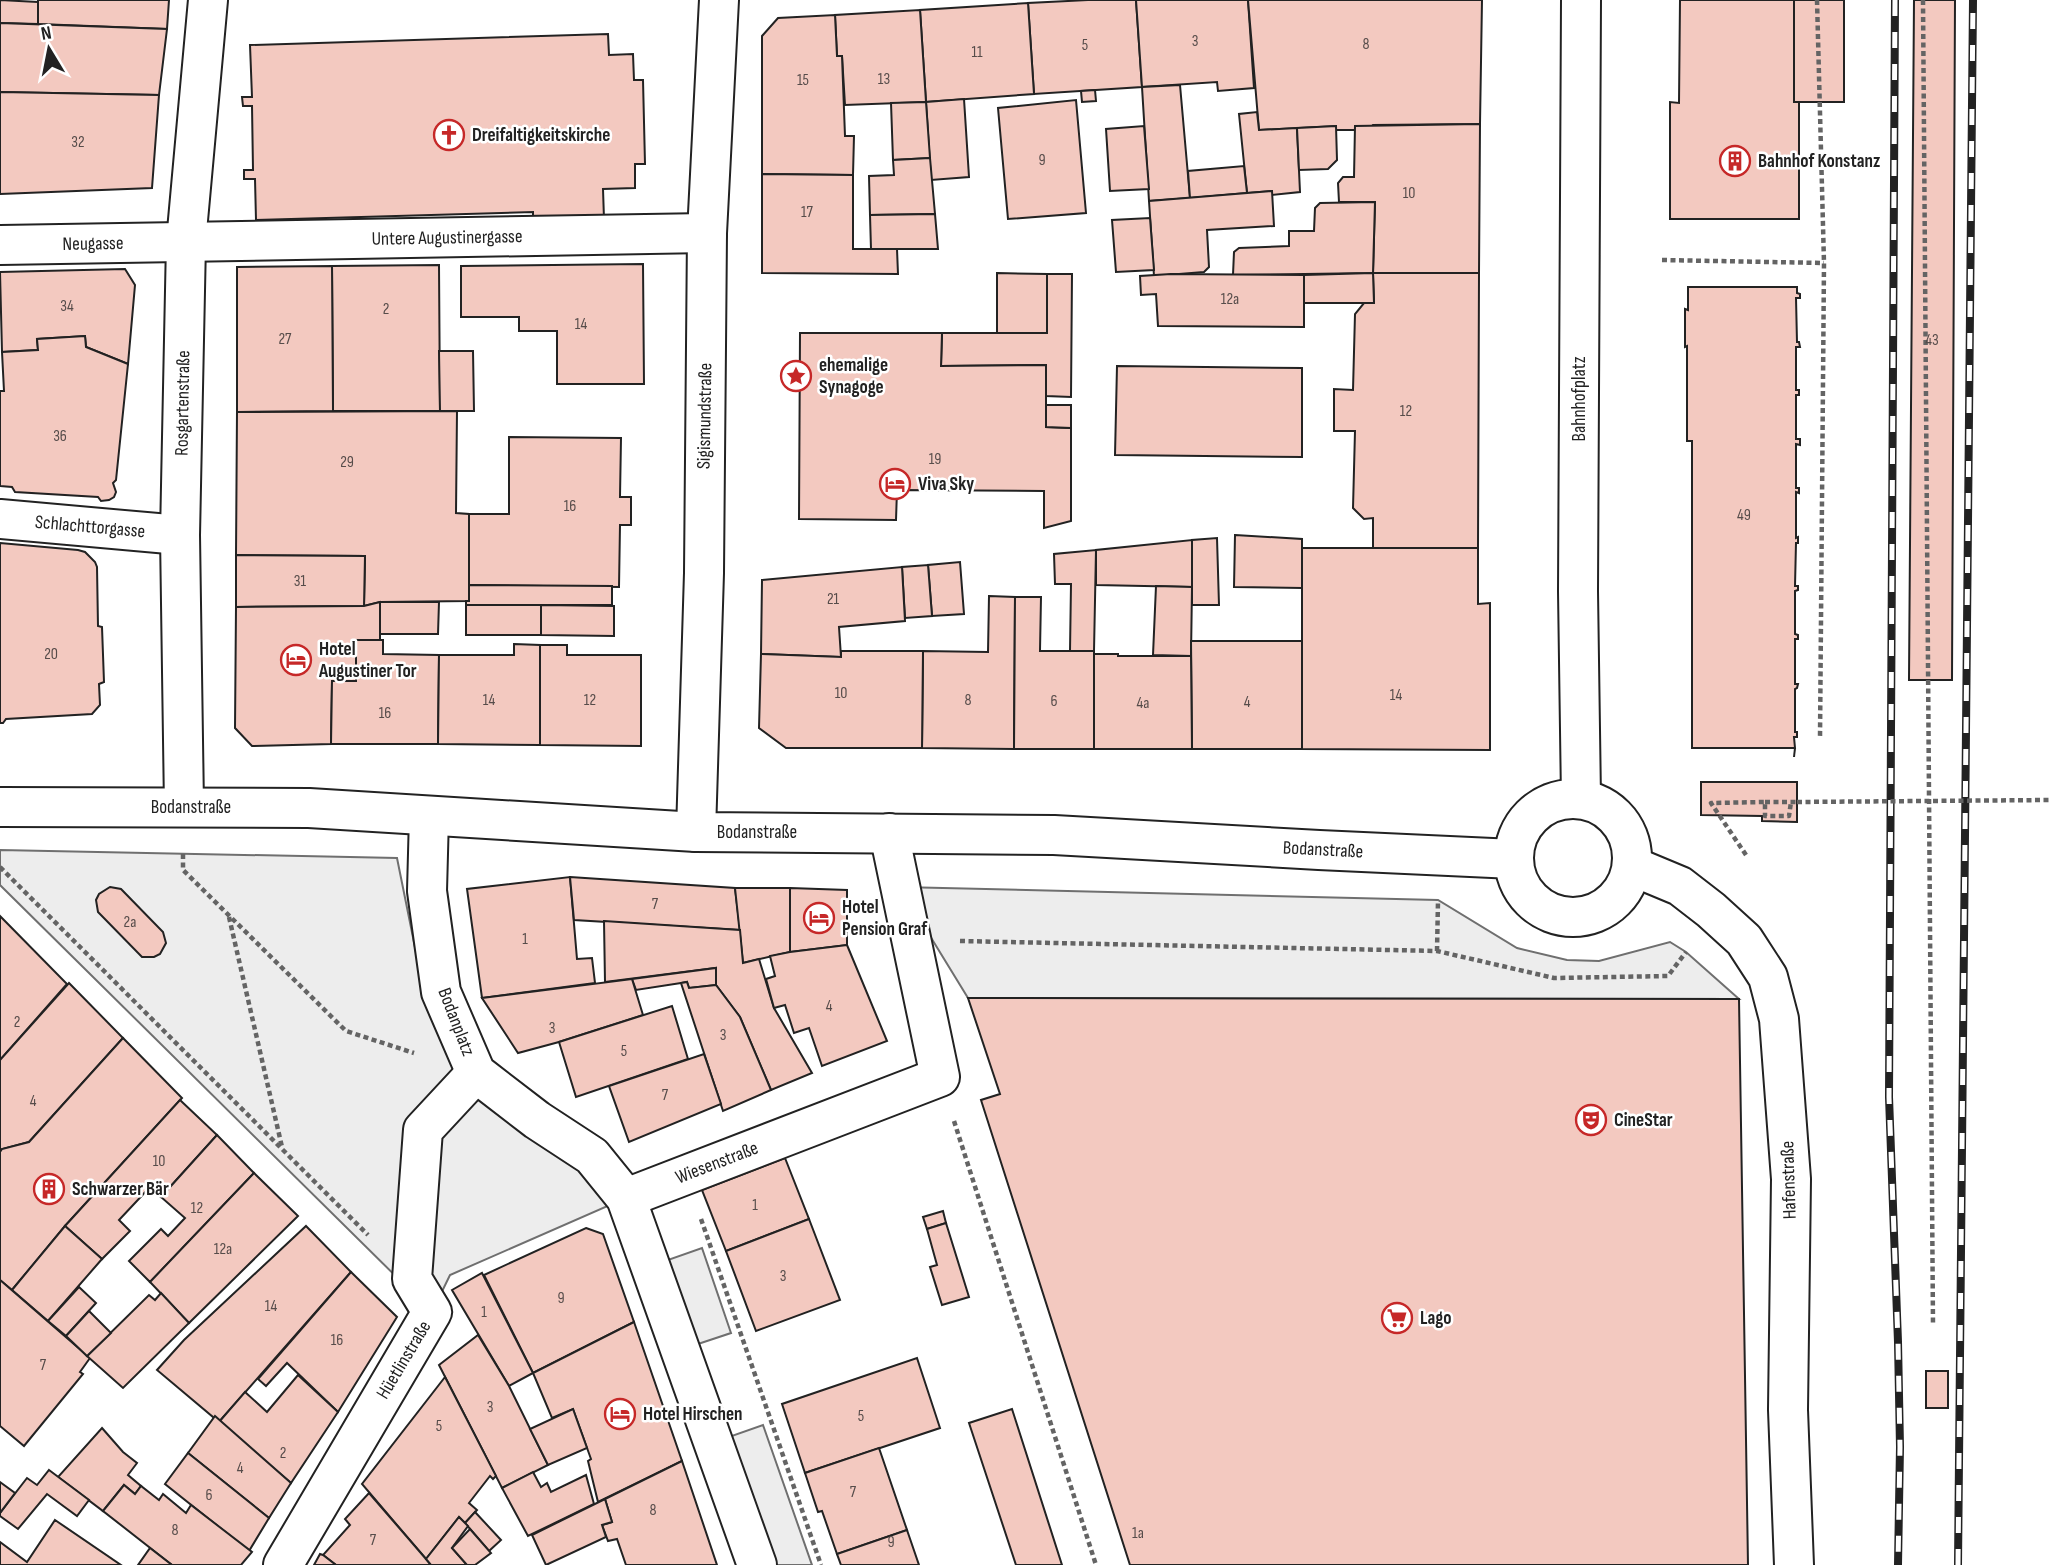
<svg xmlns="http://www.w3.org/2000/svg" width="2049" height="1565" font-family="'Sofia Sans Condensed',sans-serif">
<rect width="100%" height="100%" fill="#fff"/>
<g fill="#ededed" stroke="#6f6f6f" stroke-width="2">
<path d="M0,850l397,8 28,139 201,201 -176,77 -18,37 -432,-427z"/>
<path d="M900,887l538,13 79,48 50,12 32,1 71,-19 16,10 53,47 -771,-1z"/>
<path d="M702,1248l29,85 -39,13 -30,-84z"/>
<path d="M763,1425l49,140h-45l-44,-126z"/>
</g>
<g fill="#f3c9c0" stroke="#222" stroke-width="2">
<path d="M0,0l38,2v22l-38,-1z"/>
<path d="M38,0h131l-2,29 -129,-5z"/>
<path d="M1088,0h48l6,87 -108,7 -6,-91z"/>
<path d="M1136,0h112l6,88 -36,3 -1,-9 -75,5z"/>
<path d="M1248,0h234l-2,124 -106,1 1,1h-20v4h-19v-4l-77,4z"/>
<path d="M1680,0h114v102h5v117h-129v-117l9,1z"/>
<rect x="1794" y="0" width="50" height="102"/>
<path d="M1914,0h41l-3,680h-43z"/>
<path d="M1028,3l6,91 -108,8 -6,-92z"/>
<path d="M920,10l6,92 -81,3 -3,-49h-5l-2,-41z"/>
<path d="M835,15l2,41h5l3,80h9l-1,39 -91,-1v-138l16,-18z"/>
<path d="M0,23l167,6 -8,66 -159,-3z"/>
<path d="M608,34l1,21 24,-1 1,26h9l2,84h-10v24l-32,1 1,30 -71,3v-10l-277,8 -1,-41h-11v-9h9l-1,-64h-9l-1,-9h10l-2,-52z"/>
<path d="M1180,85l10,113 -41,3 -7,-114z"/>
<path d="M1095,90l1,11 -14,1 -1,-11z"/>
<path d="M0,92l159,3 -7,93 -152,6z"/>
<path d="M964,99l5,78 -38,3 -5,-78z"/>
<path d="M1076,100l10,113 -78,6 -10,-111z"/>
<path d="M926,102l4,56 -37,2 -2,-57z"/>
<path d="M1257,112l2,18 38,-2 3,64 -28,3v-4l-25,2 -8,-79z"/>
<path d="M1480,124l-1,149h-106l2,-71h-36l-1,-19 5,-6h11l1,-51z"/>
<path d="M1144,126l5,63 -39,2 -4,-62z"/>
<path d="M1336,126l1,34 -9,9 -29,1 -2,-42z"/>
<path d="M930,158l5,56 -65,1 -1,-39 25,-1 -1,-15z"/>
<path d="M1244,166l3,27 -57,5 -2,-27z"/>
<path d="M762,174l91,1v74h44l1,25 -136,-1z"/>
<path d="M1272,191l2,35 -67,4 2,37 -5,5 -50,4 -5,-75z"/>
<path d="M1375,202l-2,71 -140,2 1,-23 5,-4 50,-2v-15h25l1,-23 5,-5z"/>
<path d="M935,214l3,35h-67l-1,-34z"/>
<path d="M1150,218l4,52 -38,2 -4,-52z"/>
<path d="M643,264l1,120h-87v-53h-38v-14h-58v-51z"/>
<path d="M439,265l1,146h-107l-1,-145z"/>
<path d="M332,266l1,145 -96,1v-145z"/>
<path d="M125,269l10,16 -7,79 -42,-17 -1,-11 -48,3 1,11 -36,2 -2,-80z"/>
<path d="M997,273l50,1v59h-50z"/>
<path d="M1373,273h106l-1,275h-105v-30l-9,1 -11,-11 2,-77h-21v-42l19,1 2,-76 9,-11h10z"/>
<path d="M1373,273l1,30h-70v-28z"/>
<path d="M1047,274h25l-1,123 -25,-1v-31l-105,1 1,-33h105z"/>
<path d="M1171,274l133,1v52l-146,-1 -2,-32 -15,1 -1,-19z"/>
<path d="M1688,287h109v6l3,1v4h-4l1,44h2l1,5h-4v43h3v5h-3v44h4v6l-4,-1v44h3v5l-3,-1v46l2,-1v6h-2l-1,43h3v4l-3,1v43l3,1v4h-3v45h3l-1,4 -2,1v43h2v5h-3l1,11h-103v-307h-5v-95l-2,1v-38l3,1z"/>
<path d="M800,333h142l-1,33 105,-1v62l25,1v93l-27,7v-37l-147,-1 -1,30 -97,-1z"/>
<path d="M85,336l1,11 42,17 -12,116 -3,3 3,9 -2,5 -5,3 -8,1 -3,-4 -83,-5 -3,-5 -12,-1v-95h4l-2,-39 36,-2 -1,-11z"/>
<path d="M439,351h34l1,60h-34z"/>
<path d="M1117,366l185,2v89l-187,-2z"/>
<path d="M1046,405h25v23l-25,-1z"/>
<path d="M457,411l-1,102 13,1v87l-89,1 -16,4 1,-50 -129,-1 1,-143z"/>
<path d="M509,437l112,1 -1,59h11v28h-11l-1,62 -150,-2v-71h40z"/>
<path d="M1235,535l67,4v49l-68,-1z"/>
<path d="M1217,538l2,67h-27v-65z"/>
<path d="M1192,540v47l-96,-2v-35z"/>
<path d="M0,543l78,7 7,2 10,10 2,5 1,59 4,1 2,55 -5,2 1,21 -8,9 -86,5 -3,4h-3z"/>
<path d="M1302,548h176v56l12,-1v147l-188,-1z"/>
<path d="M1096,550l-2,101h-24l1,-67h-16l-1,-30z"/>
<path d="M236,555l129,1 -1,50 -128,1z"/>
<path d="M960,562l4,52 -32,2 -4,-51z"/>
<path d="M928,565l4,51 -27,2 -3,-51z"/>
<path d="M902,567l3,54 -66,6 2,30 -80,-3 1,-74z"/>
<path d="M469,585l143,1v19h-146v-4h3z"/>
<path d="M1156,586l36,1 -1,69 -38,-1z"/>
<path d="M989,596l26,1 -1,152 -92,-1 1,-97 65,1z"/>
<path d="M1015,597h26l-1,54h54v98h-80z"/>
<path d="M380,602v38h-24v41h-24l-1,63 -79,2 -17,-18 1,-121 128,-1z"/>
<path d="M380,602h59l-1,32h-58z"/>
<rect x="466" y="605" width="75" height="30"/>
<path d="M541,605l73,1v30l-73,-1z"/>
<path d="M356,640h27v14l56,1 -1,89h-107l1,-63h24z"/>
<path d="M1191,641h111v108h-110z"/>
<path d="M514,644l26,1v100l-102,-1 1,-89h75z"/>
<path d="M540,645h27v10h74v91l-101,-1z"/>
<path d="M841,651h82l-1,97h-136l-27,-20 2,-74 80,3z"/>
<path d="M1094,654h24v2h73l1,93h-98z"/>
<path d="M1701,782h96v40l-35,-1v-5l-61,-1z"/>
<path d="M570,877l7,82 15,-1 3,25 -113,15 -15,-109z"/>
<path d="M570,877l165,11 5,42 -166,-10z"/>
<path d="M110,887l11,2 42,43 3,11 -6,11 -6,3h-12l-44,-45 -2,-12 3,-6z"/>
<path d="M735,888h55v64l-47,11z"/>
<path d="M790,888l57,2v55l-57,7z"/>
<path d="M0,916l67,68 -67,76z"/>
<path d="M604,921l136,9 3,33 16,-4 15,49 38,65 -41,17 -31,-73 -24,-32v-17l-111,14z"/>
<path d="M847,945l40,96 -65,25 -13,-38 -15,5 -9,-28 -11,3 -8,-29 9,-3 -5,-20 20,-4z"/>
<path d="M716,968v17l-27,3 -2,-6 -6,1 -45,7 -4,-11z"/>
<path d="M632,979l11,36 -84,27 -41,11 -36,-55z"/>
<path d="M687,982l2,6 27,-3 24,32 31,73 -48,21 -42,-128z"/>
<path d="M69,983l54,55 -94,104 -27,7 -2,3v-92z"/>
<path d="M968,998l771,1 9,566h-618l-149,-465 19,-6z"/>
<path d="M672,1006l16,53 -112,38 -17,-55z"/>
<path d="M123,1038l59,60 -117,128 -53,64 -12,-10v-128l2,-3 27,-7z"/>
<path d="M704,1054l17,50 -92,38 -20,-56z"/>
<path d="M180,1100l37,35 -56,62 -11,-10 -31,33 11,11 -28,28 -37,-33z"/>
<path d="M217,1135l37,38 -104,109 -21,-21 32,-32 7,7 17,-18 -24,-21z"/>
<path d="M785,1158l24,61 -83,32 -24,-61z"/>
<path d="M254,1173l44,43 -109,107 -39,-41z"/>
<path d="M943,1211l3,12 -19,6 -4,-12z"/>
<path d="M809,1219l31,81 -84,31 -30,-80z"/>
<path d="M946,1223l23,74 -27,8 -12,-38 7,-2 -10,-36z"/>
<path d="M65,1226l37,33 -54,62 -36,-31z"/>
<path d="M306,1226l45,46 -132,150 -62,-52 27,-30z"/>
<path d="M586,1228l17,6 31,88 -101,51 -49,-98z"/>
<path d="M351,1272l46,45 -59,95 -51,-49 -21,23 -8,-7z"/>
<path d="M482,1273l51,100 -24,13 -57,-96z"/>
<path d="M0,1280l90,78 -10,14 3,2 -59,72 -24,-20z"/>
<path d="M79,1287l17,16 -30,33 -18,-15z"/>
<path d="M161,1293l28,30 -66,65 -36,-32 62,-61 6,5z"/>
<path d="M89,1311l22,22 -24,23 -21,-20z"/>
<path d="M634,1322l48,139 -84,41 -10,-41 3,-2 -18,-50 -21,9 -19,-45z"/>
<path d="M478,1335l31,51 39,79 -46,23 -63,-123z"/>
<path d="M917,1358l23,70 -135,45 -23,-69z"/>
<rect x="1926" y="1371" width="22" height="37"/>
<path d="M298,1375l40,37 -47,71 -72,-61 26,-30 22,20z"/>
<path d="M445,1377l51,99 -3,3 -3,-3 -21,27 8,7 -12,13 -6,-6 -33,42 -64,-75z"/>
<path d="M573,1409l14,39 -39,17 -18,-36z"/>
<path d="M1012,1409l50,156h-46l-47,-142z"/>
<path d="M215,1416l76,67 -22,35 -81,-65z"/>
<path d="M102,1428l21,24 14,11 -9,12 13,11 -6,8 -11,-9 -21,26 -45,-34z"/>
<path d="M879,1448l28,82 -70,24 -15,-43 -4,1 -13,-39z"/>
<path d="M188,1453l81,65 -20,33 -84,-67z"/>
<path d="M682,1461l35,104h-91l-9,-26 -9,2 -6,-16 10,-3 -7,-23z"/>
<path d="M49,1470l40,30 -12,16 -30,-22 -29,35 -18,-13v-3l27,-35 10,7z"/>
<path d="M533,1472l8,15 6,-4 4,9 35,-17 8,29 -66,32 -26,-48z"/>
<path d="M0,1482l15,11 -15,20z"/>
<path d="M124,1485l11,9 6,-8 18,14 4,-6 23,19 5,-8 61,47 -11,13h-69l-69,-54z"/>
<path d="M369,1493l57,66 5,6h-95l-13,-10 27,-30 -5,-6z"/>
<path d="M605,1499l7,23 -10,3 4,12 -60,28 -14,-30z"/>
<path d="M475,1512l26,28 -12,11 -24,-28z"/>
<path d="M459,1517l9,9 -16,22 15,17h-36l-5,-6z"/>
<path d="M55,1520l66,45h-121v-23l27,20z"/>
<path d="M470,1529l21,24 -16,12h-8l-15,-17z"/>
<path d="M907,1530l12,35h-78l-4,-11z"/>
<path d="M150,1548l22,17h-34z"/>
<path d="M320,1554l3,1 13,10h-22z"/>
</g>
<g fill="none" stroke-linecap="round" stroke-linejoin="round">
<g stroke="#222" stroke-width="42">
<g id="street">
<path d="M0,245l707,-12"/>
<path d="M0,519l180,16"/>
<circle cx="1573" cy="858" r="59"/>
<path d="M1581,799l-3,-208 3,-591"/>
<path d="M184,807l-4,-272 6,-293 22,-242"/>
<path d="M429,816l-2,75 14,101 35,81 61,47 55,36 34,42 131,367"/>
<path d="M696,832l8,-259 3,-340 12,-233"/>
<path d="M1632,866l48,20 31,24 33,30 24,37 11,42 12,160 -3,231 6,155"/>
<path d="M626,1198l314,-121 -51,-244"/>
<path d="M283,1565l149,-253 -20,-33 11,-149 53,-57"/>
</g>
</g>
<g stroke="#222" stroke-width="42">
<path id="secondary" d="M0,807l309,1 387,24 358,3 265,15 195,9"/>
</g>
<g stroke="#646464" stroke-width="4.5" stroke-dasharray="5 3.5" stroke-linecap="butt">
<path d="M1817,0l7,263 -4,475"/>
<path d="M1923,0l10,1325"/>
<path d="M1662,260l162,3"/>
<path d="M1765,802h32"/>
<path d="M183,854v16l163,161 68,22"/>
<path d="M1746,855l-35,-52 54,-1v14h24l2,-14"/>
<path d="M0,867l368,368"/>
<path d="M229,917l53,230"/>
<path d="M960,941l477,10 117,27 114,-2 18,-24"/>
<path d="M1437,951l1,-50"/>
<path d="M954,1121l142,444"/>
<path d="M701,1219l120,346"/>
</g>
<use href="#street" stroke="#fff" stroke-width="38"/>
<use href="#secondary" stroke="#fff" stroke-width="38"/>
<g stroke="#222" stroke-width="8">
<g id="rail">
<path d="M1895,0l-6,1097 9,245 2,105 -2,118"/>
<path d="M1958,1565l15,-1565"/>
</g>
</g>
<use href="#rail" stroke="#fff" stroke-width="5" stroke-dasharray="16" stroke-linecap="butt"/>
<path stroke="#646464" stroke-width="4.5" stroke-dasharray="5 3.5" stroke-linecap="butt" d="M1797,802l252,-2"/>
<path stroke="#222" stroke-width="2" stroke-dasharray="9 3.5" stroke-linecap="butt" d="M1794,757l1,-9"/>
</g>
<defs>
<g id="church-ring" transform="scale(1.575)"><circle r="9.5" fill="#fff" stroke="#c62828" stroke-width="1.5"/><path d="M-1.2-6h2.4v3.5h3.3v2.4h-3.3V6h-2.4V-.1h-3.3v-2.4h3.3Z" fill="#c62828"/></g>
<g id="building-ring" transform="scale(1.575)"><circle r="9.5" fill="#fff" stroke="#c62828" stroke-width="1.5"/><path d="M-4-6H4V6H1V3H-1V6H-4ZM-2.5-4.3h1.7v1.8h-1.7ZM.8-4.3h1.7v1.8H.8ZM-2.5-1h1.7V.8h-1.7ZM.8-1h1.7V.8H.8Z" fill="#c62828"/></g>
<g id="sight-ring" transform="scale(1.575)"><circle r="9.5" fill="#fff" stroke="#c62828" stroke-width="1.5"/><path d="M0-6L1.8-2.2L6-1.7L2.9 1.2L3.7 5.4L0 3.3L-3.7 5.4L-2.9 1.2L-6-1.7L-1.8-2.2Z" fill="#c62828"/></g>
<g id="hotel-ring" transform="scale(1.575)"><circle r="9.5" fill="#fff" stroke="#c62828" stroke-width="1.5"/><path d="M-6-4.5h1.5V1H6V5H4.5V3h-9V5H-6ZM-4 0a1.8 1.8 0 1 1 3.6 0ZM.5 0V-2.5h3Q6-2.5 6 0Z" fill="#c62828"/></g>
<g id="theatre-ring" transform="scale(1.575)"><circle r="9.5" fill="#fff" stroke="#c62828" stroke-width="1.5"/><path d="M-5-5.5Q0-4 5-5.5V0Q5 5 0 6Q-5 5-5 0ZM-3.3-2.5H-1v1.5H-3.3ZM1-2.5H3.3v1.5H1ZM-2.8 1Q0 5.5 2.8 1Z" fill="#c62828"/></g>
<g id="supermarket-ring" transform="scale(1.575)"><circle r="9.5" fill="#fff" stroke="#c62828" stroke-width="1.5"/><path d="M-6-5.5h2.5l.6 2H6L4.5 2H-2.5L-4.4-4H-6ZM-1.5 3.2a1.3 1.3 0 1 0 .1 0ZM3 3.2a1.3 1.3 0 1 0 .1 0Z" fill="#c62828"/></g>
</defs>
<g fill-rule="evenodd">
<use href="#church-ring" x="449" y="135"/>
<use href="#building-ring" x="1735" y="161"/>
<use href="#sight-ring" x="796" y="376"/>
<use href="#hotel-ring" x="895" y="484"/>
<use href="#hotel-ring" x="296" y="660"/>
<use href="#hotel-ring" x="819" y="918"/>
<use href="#theatre-ring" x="1591" y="1120"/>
<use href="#building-ring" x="49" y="1189"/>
<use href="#supermarket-ring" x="1397" y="1318"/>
<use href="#hotel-ring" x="620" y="1414"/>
</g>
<g text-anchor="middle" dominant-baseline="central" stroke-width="5" stroke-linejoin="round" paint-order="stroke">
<g font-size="16" fill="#564c4a">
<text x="1195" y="41">3</text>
<text x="1366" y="44">8</text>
<text x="1085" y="45">5</text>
<text x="977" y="52">11</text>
<text x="884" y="79">13</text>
<text x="803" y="80">15</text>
<text x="78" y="142">32</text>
<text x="1042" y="160">9</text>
<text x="1409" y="193">10</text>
<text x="807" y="212">17</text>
<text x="1230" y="299">12a</text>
<text x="67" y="306">34</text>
<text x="386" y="309">2</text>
<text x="581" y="324">14</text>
<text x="285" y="339">27</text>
<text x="1932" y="340">43</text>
<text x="1406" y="411">12</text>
<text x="60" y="436">36</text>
<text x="935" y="459">19</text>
<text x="347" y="462">29</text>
<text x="570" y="506">16</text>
<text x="1744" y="515">49</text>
<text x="300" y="581">31</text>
<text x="833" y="599">21</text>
<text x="51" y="654">20</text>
<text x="841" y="693">10</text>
<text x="1396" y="695">14</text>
<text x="489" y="700">14</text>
<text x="590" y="700">12</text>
<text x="968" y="700">8</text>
<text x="1054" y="701">6</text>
<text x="1247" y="702">4</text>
<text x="1143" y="703">4a</text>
<text x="385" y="713">16</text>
<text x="655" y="904">7</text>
<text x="130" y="922">2a</text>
<text x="525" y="939">1</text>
<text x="829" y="1006">4</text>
<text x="17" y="1022">2</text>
<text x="552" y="1028">3</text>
<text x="723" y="1035">3</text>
<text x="624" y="1051">5</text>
<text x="665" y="1095">7</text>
<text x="33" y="1101">4</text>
<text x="159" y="1161">10</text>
<text x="755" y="1205">1</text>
<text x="197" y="1208">12</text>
<text x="223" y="1249">12a</text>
<text x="783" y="1276">3</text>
<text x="561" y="1298">9</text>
<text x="271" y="1306">14</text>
<text x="484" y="1312">1</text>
<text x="337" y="1340">16</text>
<text x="43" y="1365">7</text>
<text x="490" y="1407">3</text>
<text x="861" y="1416">5</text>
<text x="439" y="1426">5</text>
<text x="283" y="1453">2</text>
<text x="240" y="1468">4</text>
<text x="853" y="1492">7</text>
<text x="209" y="1495">6</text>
<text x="653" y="1510">8</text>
<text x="175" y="1530">8</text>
<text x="1138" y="1533">1a</text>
<text x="373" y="1540">7</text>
<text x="891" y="1542">9</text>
</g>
<g font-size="19" font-weight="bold" fill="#222" stroke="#fff" text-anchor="start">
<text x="472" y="135">Dreifaltigkeitskirche</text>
<text x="1758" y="161">Bahnhof Konstanz</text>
<text x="819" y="365">ehemalige<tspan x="819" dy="22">Synagoge</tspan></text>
<text x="918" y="484">Viva Sky</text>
<text x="319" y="649">Hotel<tspan x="319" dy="22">Augustiner Tor</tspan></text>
<text x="842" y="907">Hotel<tspan x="842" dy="22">Pension Graf</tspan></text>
<text x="1614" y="1120">CineStar</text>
<text x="72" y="1189">Schwarzer Bär</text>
<text x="1420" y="1318">Lago</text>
<text x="643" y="1414">Hotel Hirschen</text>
</g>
<g font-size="19" fill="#222" stroke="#fff">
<text transform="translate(447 238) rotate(-1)">Untere Augustinergasse</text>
<text transform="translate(93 244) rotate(-1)">Neugasse</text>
<text transform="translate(1579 399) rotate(-90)">Bahnhofplatz</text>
<text transform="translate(183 403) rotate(-89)">Rosgartenstraße</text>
<text transform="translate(705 416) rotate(-89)">Sigismundstraße</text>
<text transform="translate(90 527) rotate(5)">Schlachttorgasse</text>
<text x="191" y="807">Bodanstraße</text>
<text x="757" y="832">Bodanstraße</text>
<text transform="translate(1323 850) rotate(3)">Bodanstraße</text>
<text transform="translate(456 1022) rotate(69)">Bodanplatz</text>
<text transform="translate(717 1163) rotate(-21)">Wiesenstraße</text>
<text transform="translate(1789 1180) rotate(-92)">Hafenstraße</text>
<text transform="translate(404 1360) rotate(-59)">Hüetlinstraße</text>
</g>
</g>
<g transform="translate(49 49) rotate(350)" stroke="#ffffff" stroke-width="5" paint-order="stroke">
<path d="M0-5L12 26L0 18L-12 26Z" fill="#222222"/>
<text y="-10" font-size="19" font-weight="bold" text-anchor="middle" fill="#222222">N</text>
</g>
</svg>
